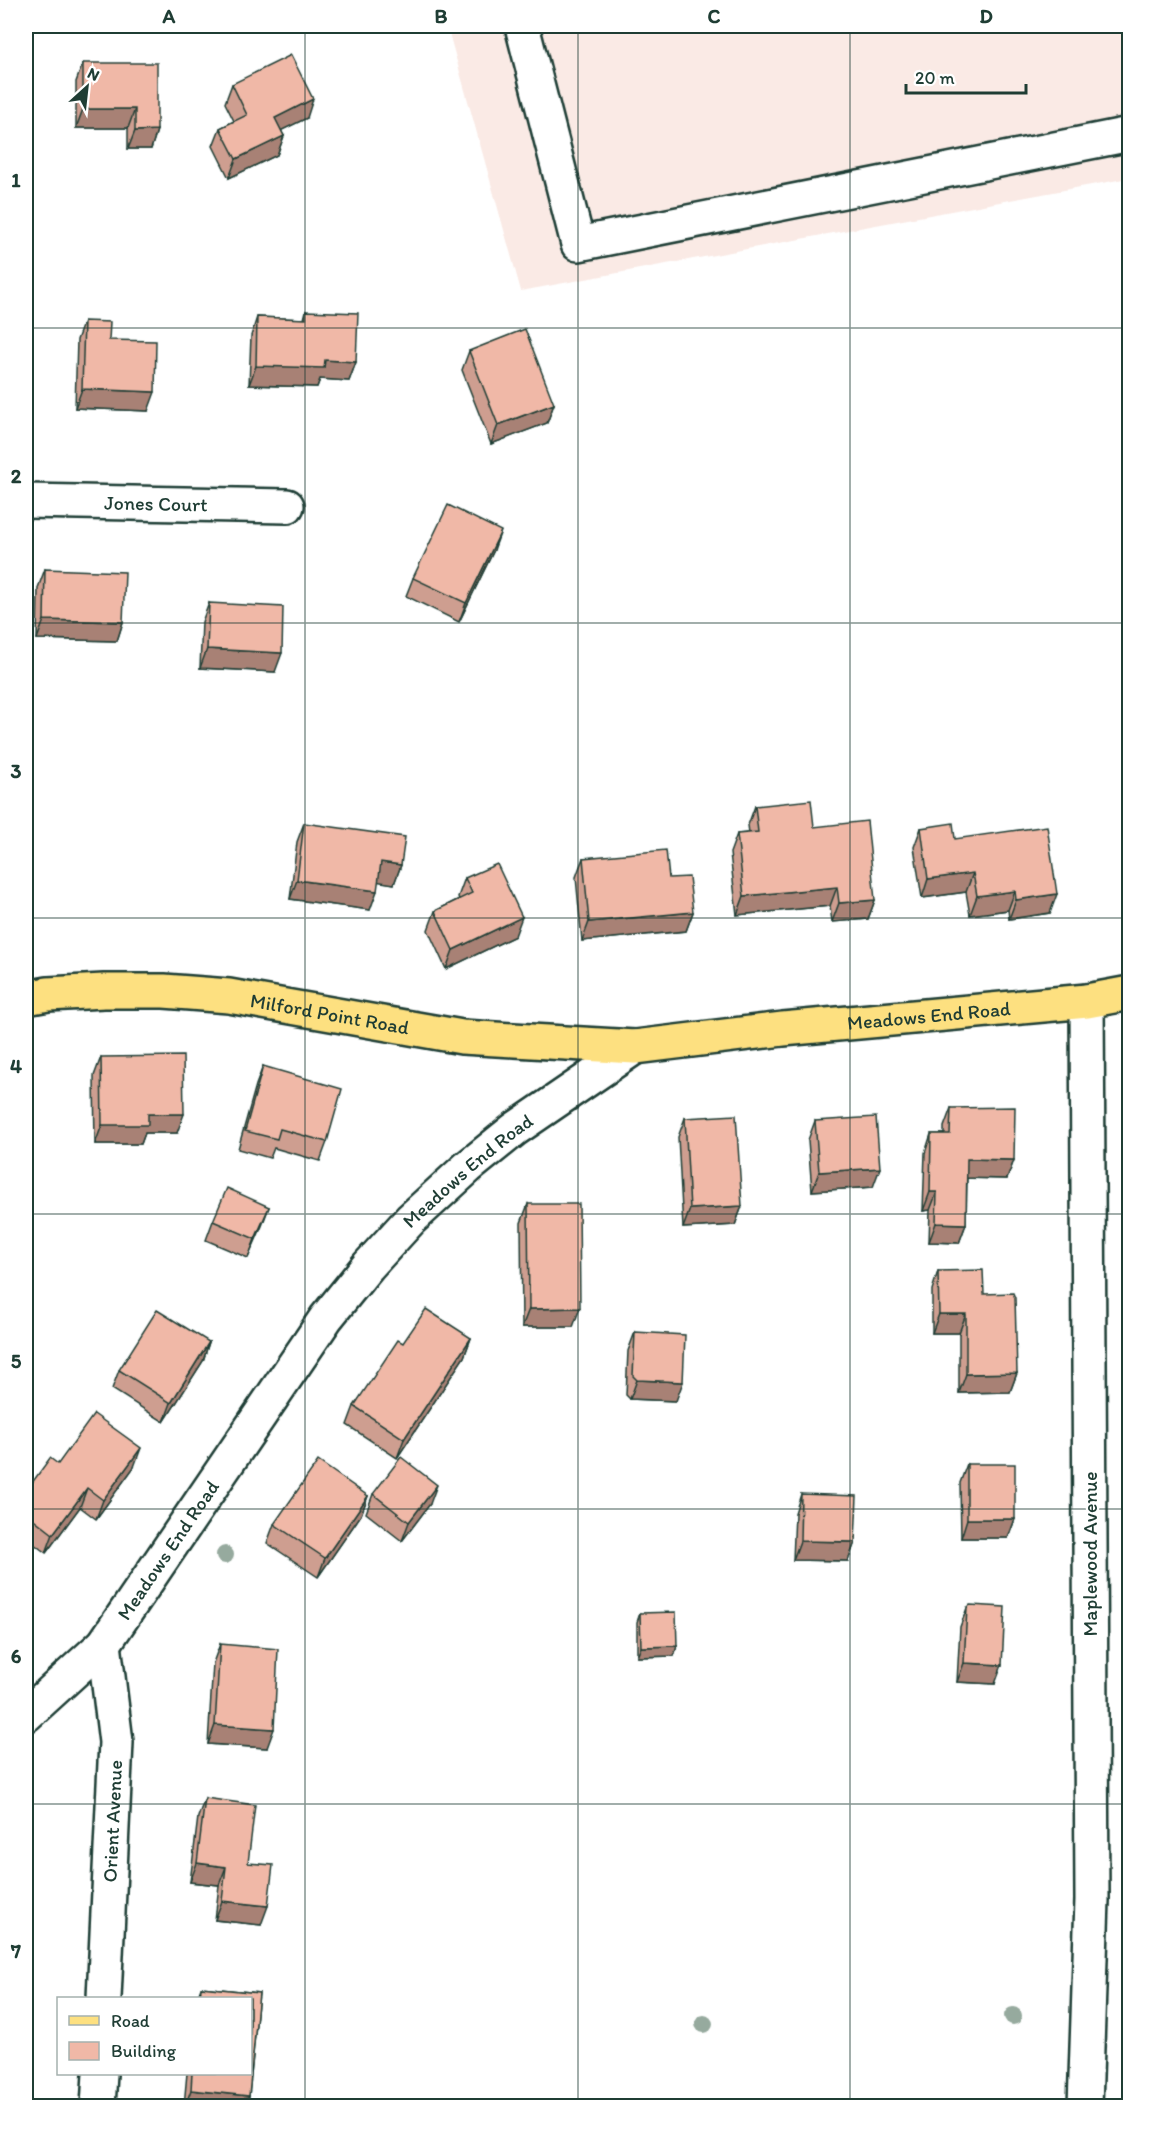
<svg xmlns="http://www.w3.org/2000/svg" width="1155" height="2132" font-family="Itim,sans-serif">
<rect width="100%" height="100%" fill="#fff"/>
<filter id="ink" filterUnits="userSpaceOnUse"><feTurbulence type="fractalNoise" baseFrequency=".0167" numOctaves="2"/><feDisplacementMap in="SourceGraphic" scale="12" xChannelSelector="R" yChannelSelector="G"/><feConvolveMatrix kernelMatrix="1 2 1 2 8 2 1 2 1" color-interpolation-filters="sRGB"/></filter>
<g filter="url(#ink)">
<path fill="#faeae5" d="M447,26h682v152l-608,113z"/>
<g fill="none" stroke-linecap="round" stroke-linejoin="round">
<g stroke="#1f3d34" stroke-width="38">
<g id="minor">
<path d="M522,26l56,218 552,-110"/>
<path id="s1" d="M26,501l261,5"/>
<path id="s2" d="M26,1715l78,-71 222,-326 42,-52 43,-47 57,-52 47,-38 120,-82"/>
<path id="s3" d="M104,1998l12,-256 -12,-98"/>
<path d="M98,2106l2,-32"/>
<path d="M1085,2106l7,-206 -5,-899"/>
</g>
</g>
<g stroke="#1f3d34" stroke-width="38">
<g id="major">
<path id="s4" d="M26,998l22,-4 56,-3h60l65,5 233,41 173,10 148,-18 304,-28 43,-8"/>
</g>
</g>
<use href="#minor" stroke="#fff" stroke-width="33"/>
<use href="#major" stroke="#fde080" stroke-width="33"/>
</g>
<g fill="#96aa9e">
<circle cx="225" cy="1555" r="9"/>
<circle cx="1013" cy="2016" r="9"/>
<circle cx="704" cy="2024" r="9"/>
</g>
<g fill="#ce9e90" stroke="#1f3d34" stroke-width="1.5">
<path d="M83,63l74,67 -6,19h-23v-21h-52v-46z"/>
<path d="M232,84l75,34 -26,12 3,6 -7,19 -48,23 -16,-32 7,-18 14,-7 -9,-18z"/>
<path d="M306,311l50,51 -7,19 -29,-2 -3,8 -68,-2 2,-49 6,-19 47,2z"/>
<path d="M84,321l25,19 39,71 -73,-3 2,-68z"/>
<path d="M469,351l85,53 -7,19 -56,21 -29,-74z"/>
<path d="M494,550l-35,72 -53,-26 7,-18z"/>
<path d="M45,569l78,53 -6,19 -80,-2 1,-51z"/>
<path d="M209,603l66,69 -75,-4 2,-46z"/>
<path d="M755,806l59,21 61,73 -7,19 -36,3 -2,-16 -93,9 -7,-62 7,-19 12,-1 -1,-8z"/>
<path d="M304,823l97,42 -7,19 -16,-3 -8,29 -80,-11 7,-57z"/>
<path d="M921,828l34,11 95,74 -41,6 -1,-9 -38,5 -4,-23 -44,6 -8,-51z"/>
<path d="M583,858l86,20 24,34 -7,19 -104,10 -6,-64z"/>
<path d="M465,878l50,58 -69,33 -18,-39 7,-19 24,-12 -1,-2z"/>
<path d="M101,1057l76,76h-32l-4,11h-46l-1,-68z"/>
<path d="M263,1066l64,76 -7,19 -46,-13 -4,10 -32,-9 18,-64z"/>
<path d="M951,1108l63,52 -7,19 -40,-1 -1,46 -7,19 -30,-1 1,-32 -7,1 2,-58 6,-19h13v-7z"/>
<path d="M685,1118l57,88 -7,19 -52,3 -5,-91z"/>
<path d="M815,1121l58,66 -61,4 -4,-51z"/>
<path d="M528,1204l45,123h-51l-1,-104z"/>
<path d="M269,1207l-21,51 -42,-18 7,-19z"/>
<path d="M938,1271l46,23 33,79 -7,19 -51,1v-60h-27v-43z"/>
<path d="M635,1332l41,69 -46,-2 -4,-4 2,-44z"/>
<path d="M471,1338l-7,19 -67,101 -50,-33 7,-19 49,-63z"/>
<path d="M209,1342l-6,19 -39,61 -52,-33 7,-19z"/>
<path d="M58,1464l76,3 -38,52 -16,-12 -34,46 -20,-15v-47z"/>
<path d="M967,1464l48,55 -7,19h-47l-1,-55z"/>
<path d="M373,1494l57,10 -28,37 -36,-28z"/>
<path d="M801,1494l54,48 -7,19 -55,-1 2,-47z"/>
<path d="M368,1496l-7,19 -43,62 -51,-34 7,-19z"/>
<path d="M967,1608l28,76 -38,-2 3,-55z"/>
<path d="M640,1613l37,33 -3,10 -37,1v-35z"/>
<path d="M220,1644l47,104 -59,-4 5,-81z"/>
<path d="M205,1798l43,65 13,62 -46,-5 4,-35 -29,-3 8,-65z"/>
<path d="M201,1987l58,6 -10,103 -4,10h-61l3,-33h63v-75h-53z"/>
</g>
<g fill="#a88175" stroke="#1f3d34" stroke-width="1.5">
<path d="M313,99l-6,19 -39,19 7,-19z"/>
<path d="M83,109h52l-7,19h-52z"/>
<path d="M157,130l-6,19h-23l7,-18z"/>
<path d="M284,136l-7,19 -48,23 7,-19z"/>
<path d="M325,360l31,2 -7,19 -29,-2 -3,8 -68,-2 7,-19z"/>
<path d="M82,389l73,3 -7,19 -73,-3z"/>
<path d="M554,404l-7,19 -56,21 7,-19z"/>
<path d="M501,531l-7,19 -35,72 7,-19z"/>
<path d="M44,620l79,2 -6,19 -80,-2z"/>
<path d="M207,649l75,4 -7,19 -75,-4z"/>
<path d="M381,862l20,3 -7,19 -20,-3z"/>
<path d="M973,873l-7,19 -44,6 6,-19z"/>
<path d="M297,880l80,11 -7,19 -80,-11z"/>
<path d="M837,887l-7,19 -93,9 7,-19z"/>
<path d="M1015,891l-7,19 -38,5 7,-19z"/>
<path d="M1057,894l-7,19 -41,6 7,-19z"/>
<path d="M875,900l-7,19 -36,3 7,-19z"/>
<path d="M693,912l-7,19 -104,10 7,-19z"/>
<path d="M522,917l-7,19 -69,33 7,-19z"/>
<path d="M148,1114h36l-7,19h-32l-4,11h-46l7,-19z"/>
<path d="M967,1159l47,1 -7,19 -47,-1z"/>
<path d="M880,1168l-7,19 -61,4 7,-19z"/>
<path d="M930,1192h7l-7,18 -7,1z"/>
<path d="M742,1206l-7,19 -52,3 7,-19z"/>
<path d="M269,1207l-7,19 -14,32 7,-19z"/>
<path d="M936,1223l30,1 -7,19 -30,-1z"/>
<path d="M580,1308l-7,19h-51l7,-18z"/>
<path d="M939,1314h27l-7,19h-27z"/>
<path d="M471,1338l-7,19 -67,101 7,-19z"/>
<path d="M209,1342l-6,19 -39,61 7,-19z"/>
<path d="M1017,1373l-7,19 -51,1 7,-19z"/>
<path d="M637,1380l46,2 -7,19 -46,-2z"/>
<path d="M141,1448l-7,19 -38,52 7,-19z"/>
<path d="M437,1485l-7,19 -28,37 7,-19z"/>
<path d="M87,1488l-7,19 -34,46 7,-19z"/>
<path d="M368,1496l-7,19 -43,62 7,-19z"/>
<path d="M967,1519h48l-7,19h-47z"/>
<path d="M800,1541l55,1 -7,19 -55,-1z"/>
<path d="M677,1646l-3,10 -37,1 4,-10z"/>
<path d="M964,1663l38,2 -7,19 -38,-2z"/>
<path d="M215,1725l59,4 -7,19 -59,-4z"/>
<path d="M197,1863l29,4 -7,18 -29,-3z"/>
<path d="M222,1901l46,5 -7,19 -46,-5z"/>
<path d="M191,2090l58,6 -4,10h-60z"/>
</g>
<g fill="#f0b8a7" stroke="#1f3d34" stroke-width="1.5">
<path d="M291,55l22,44 -38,19 9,18 -48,23 -16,-31 27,-13 -15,-31z"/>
<path d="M83,63h74v67l-22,1v-22h-52z"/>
<path d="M306,311l52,2 -2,49 -31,-2 -1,8 -68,-2 1,-49 49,2z"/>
<path d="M84,321l26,1 -1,18 47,1 -1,51 -73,-3z"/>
<path d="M525,329l29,75 -56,21 -29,-74z"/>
<path d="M448,505l53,26 -35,72 -53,-25z"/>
<path d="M45,569l80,3 -2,50 -79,-2z"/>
<path d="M209,603l74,4 -1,46 -75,-4z"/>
<path d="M811,800l3,27 53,-6 8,79 -36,3 -2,-16 -93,9 -7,-62 21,-2 -3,-26z"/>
<path d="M304,823l101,14 -4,28 -20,-3 -4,29 -80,-11z"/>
<path d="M953,823l2,16 92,-13 10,68 -41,6 -1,-9 -38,5 -4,-23 -45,6 -7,-51z"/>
<path d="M666,850l3,28 20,-1 4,35 -104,10 -6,-64z"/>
<path d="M497,864l25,53 -69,33 -18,-39 37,-18 -7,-15z"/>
<path d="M183,1056l1,58h-36v11h-46l-1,-68z"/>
<path d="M263,1066l79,23 -15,53 -47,-13 -3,10 -32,-8z"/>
<path d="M1015,1107l-1,53 -47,-1 -1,65 -30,-1 1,-31h-7l1,-58h19l1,-26z"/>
<path d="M736,1115l6,91 -52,3 -5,-91z"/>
<path d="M876,1117l4,51 -61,4 -4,-51z"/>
<path d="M227,1188l42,19 -14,32 -42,-18z"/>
<path d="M528,1204h51l1,104 -51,1z"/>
<path d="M983,1270l1,24 29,-1 2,5 2,75 -51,1v-60h-27l-1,-43z"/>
<path d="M426,1309l45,29 -67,101 -50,-33 44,-66 5,3z"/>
<path d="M157,1310l52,32 -38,61 -52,-33z"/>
<path d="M635,1332l50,3 -2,47 -46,-2 -4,-4z"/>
<path d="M94,1414l47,34 -38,52 -16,-12 -34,46 -27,-21v-22l24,-33 8,6z"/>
<path d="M401,1457l36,28 -28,37 -36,-28z"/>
<path d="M318,1461l50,35 -43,62 -51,-34z"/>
<rect x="967" y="1464" width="48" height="55"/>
<path d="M801,1494l56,2 -2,46 -55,-1z"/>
<path d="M970,1605l35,2 -3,58 -38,-2 3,-55z"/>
<path d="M676,1612l1,34 -36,1 -1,-34z"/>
<path d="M220,1644l58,5 -4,80 -59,-4z"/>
<path d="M205,1798l50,7 -7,58 25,2 -5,41 -46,-5 4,-34 -29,-4z"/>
<path d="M201,1987l58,6 -10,103 -58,-6 1,-17h58v-75h-50z"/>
</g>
</g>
<path fill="none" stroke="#1f3d34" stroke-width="1.5" stroke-opacity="0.55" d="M305,26v2080M578,26v2080M850,26v2080M26,328h1104M26,623h1104M26,918h1104M26,1214h1104M26,1509h1104M26,1804h1104"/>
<g text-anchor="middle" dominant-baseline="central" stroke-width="4.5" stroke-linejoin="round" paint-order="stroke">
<g font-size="20" fill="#1f3d34" stroke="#fff">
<text stroke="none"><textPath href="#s1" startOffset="130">Jones Court</textPath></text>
<text stroke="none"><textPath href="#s4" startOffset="306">Milford Point Road</textPath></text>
<text stroke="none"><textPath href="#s4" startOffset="909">Meadows End Road</textPath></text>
<text stroke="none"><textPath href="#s2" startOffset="705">Meadows End Road</textPath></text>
<text stroke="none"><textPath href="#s2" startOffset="219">Meadows End Road</textPath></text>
<text transform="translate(1090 1554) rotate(-90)">Maplewood Avenue</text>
<text stroke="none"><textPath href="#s3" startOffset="177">Orient Avenue</textPath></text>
</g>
</g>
<rect width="1155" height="2132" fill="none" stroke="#fff" stroke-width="66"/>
<rect x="57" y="1997" width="195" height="78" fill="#ffffff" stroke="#a5b1ae" stroke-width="1.5"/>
<rect x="69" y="2016" width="30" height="9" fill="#fde080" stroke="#a5b1ae" stroke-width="1.5"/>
<text x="111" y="2027" font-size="18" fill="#1f3d34">Road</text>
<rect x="69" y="2042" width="30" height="18" fill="#f0b8a7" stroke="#a5b1ae" stroke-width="1.5"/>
<text x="111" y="2057" font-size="18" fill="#1f3d34">Building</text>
<g transform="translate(87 87) rotate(27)" stroke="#ffffff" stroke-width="4.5" paint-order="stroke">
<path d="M0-4.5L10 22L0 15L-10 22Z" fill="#1f3d34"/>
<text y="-9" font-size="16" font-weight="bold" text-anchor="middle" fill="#1f3d34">N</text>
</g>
<path d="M906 84v9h120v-9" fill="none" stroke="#1f3d34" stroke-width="3"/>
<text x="915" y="84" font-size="18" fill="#1f3d34" stroke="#ffffff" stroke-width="4.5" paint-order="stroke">20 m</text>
<rect x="33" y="33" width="1089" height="2066" fill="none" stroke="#1f3d34" stroke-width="2"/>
<g font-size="20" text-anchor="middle" font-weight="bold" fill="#1f3d34">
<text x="169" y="23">A</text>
<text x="441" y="23">B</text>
<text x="714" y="23">C</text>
<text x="986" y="23">D</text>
<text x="16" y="187">1</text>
<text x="16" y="483">2</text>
<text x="16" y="778">3</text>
<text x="16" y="1073">4</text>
<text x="16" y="1368">5</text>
<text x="16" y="1663">6</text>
<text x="16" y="1958">7</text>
</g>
</svg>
